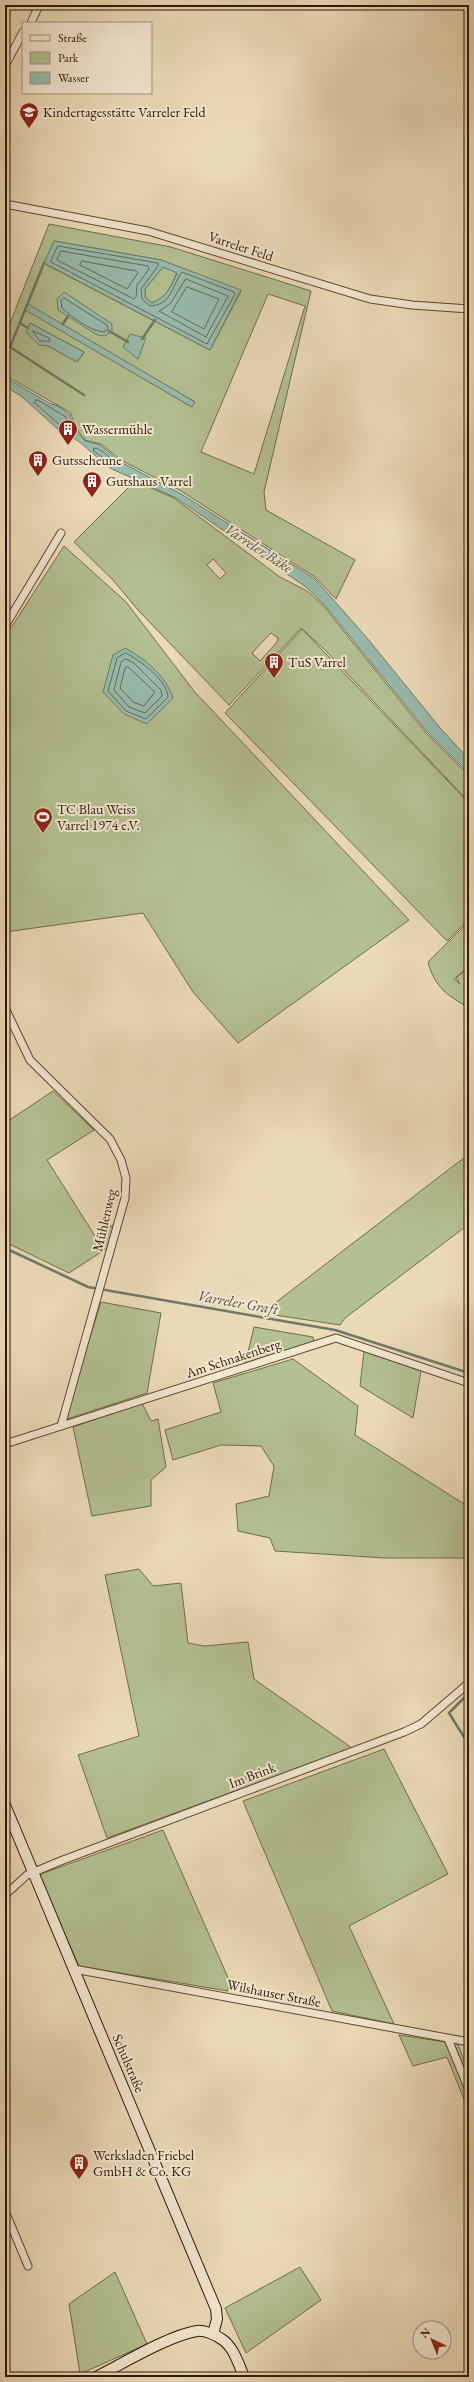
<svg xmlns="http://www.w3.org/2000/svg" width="474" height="2382" font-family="'EB Garamond',serif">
<rect width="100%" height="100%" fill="#ebdab8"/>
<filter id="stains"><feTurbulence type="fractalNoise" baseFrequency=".005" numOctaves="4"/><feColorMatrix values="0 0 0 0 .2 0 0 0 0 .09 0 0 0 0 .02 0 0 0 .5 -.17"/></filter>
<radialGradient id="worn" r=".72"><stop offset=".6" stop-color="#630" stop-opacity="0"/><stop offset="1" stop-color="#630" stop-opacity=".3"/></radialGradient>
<g fill="#b3c092" stroke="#706c49" fill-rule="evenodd">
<path d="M49,224l122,23 140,44 -47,201 2,18 89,50 -19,39 -21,-22 -134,-86 -60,-31 -20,-16 -16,-4 -10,-13 -4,-14 -66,-38v-39zM54,241l107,19 80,31 -31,59 -165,-86zM268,294l37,12 -51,168 -53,-22zM28,305l167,97 -3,5 -166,-97zM30,323l54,29v1l-7,9 -29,-16z"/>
<path d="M163,267l14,5c-6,15 -10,25 -25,31l-7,-6v-8z"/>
<path d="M135,481l39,17 106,79 27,14 15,13 104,129 43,43v26l-145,-153 -23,-21 -72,77 -91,-95 -25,-30 -39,-38zM213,559l13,14 -6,6 -13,-14zM271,633l7,5 -1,4 -17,19 -8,-8z"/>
<path d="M64,546l62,56 68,89 215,229 -171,123 -45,-51 -50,-79 -138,19v-295z"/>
<path d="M302,629l167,174v116l-22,22 -222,-228z"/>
<path d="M469,921v45l-15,13 6,5 -4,-6 13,-11v41c-22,-13 -34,-20 -41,-46z"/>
<path d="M53,1091l41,39 -47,30 48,76 21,-13 -7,24 -40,26 -64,-31v-119z"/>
<path d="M469,1154v70l-124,94 -5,7 -78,-12z"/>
<path d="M101,1302l60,11 -14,80 -83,27z"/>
<path d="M254,1327l59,10 1,5 -69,22z"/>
<path d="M364,1351l57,20 -8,47 -53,-32z"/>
<path d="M293,1359l65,47 -3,29 114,72v51h-84l-110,-7 -5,-13 -32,-7 -2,-27 33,-8 5,-30 -13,-20 -40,-1 -48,15 -8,-30 56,-18 -8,-29z"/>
<path d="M142,1403l9,18 7,-2 8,48 -15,13v26l-59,10 -19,-89z"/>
<path d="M139,1569l14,17 28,-3 7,60 16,3 44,-4 6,37 98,69 -245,90 -29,-83 61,-19 -34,-161z"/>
<path d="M384,1749l64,125 -99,52 45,98 -62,-13 -89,-210z"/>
<path d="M163,1830l66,150 -1,11 -149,-25 -41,-91z"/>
<path d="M399,2035l59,9 11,30v38l-22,-55 -34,9z"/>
<path d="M300,2267l21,33 -75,53 -21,-45z"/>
<path d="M115,2272l32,72 -67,30 -11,-70z"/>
</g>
<g fill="#98bbae" stroke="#6e7968" fill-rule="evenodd">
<path d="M54,241l107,19 80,30 -31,60 -166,-87zM163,267l14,6c-6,14 -10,24 -25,30l-7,-6v-8z"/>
<path d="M64,292l48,32v7l-7,5 -8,-1 -39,-25 -1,-11z"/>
<path d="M28,304l167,98 -3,5 -167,-97z"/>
<path d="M30,323l54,29 -7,10 -29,-16 -9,-1 -13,-13z"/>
<path d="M130,334l16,4 -8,21 -15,-12z"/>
<path d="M5,377l44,26 9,3 12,9 4,14 11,12 15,4 21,17 62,33 132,84 52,59 74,91 28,30v15l-41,-41 -105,-130 -17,-16 -130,-89 -64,-29c-14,-9 -37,-35 -51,-37l-40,-36 -16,-10z"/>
<path d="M125,648c20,11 41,28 48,50l-26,26 -23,-10 -21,-22 10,-37z"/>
</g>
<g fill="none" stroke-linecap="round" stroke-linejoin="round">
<g stroke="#636957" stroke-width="1">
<path d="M58,246l100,17v3l-17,23 1,10 8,7c22,-1 22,-21 32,-34l52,20 1,2 -28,50 -156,-82z"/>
<path d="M61,251l87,15 1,3 -12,16 -1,12 -2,2 -77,-39z"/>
<path d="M82,261l54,10 2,2 -11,16 -47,-24z"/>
<path d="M186,279l42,17 -22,41 -47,-26 11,-7z"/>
<path d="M187,287l32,12 -15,30 -32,-17z"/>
<path d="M64,298l43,27 1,4 -4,3c-14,-1 -32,-15 -42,-24l-1,-7z"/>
<path d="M33,331l16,7 1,3h-10z"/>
<path d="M38,400l28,17 2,11h-5l-28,-25v-2z"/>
<path d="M94,448c6,0 17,9 18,15h-2l-16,-12z"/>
<path d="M126,653c15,8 41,27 42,44l-22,22 -20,-8 -18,-20 9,-33z"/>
<path d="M126,659l8,4 27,27 1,6 -17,17 -16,-6 -15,-17 7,-28z"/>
<path d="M128,667l27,25 -11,14 -11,-4 -13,-14 5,-20z"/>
</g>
<g stroke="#6e7968" stroke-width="2.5">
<path d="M44,263l-34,84 74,48"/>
<path d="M20,323l8,5"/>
<path d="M63,324l5,-8"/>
<path d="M109,331l19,11"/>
<path d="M142,339l13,-19"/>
<path d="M5,1248l83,39 247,43 134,43"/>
<path d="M469,1693l-20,20 20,32"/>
</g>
<g stroke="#5d482e" stroke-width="9">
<g id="street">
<path d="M31,23l8,-18"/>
<path d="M5,66l18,-34"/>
<path d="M5,204l143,27 222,68 42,6 57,4"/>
<path d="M5,626l56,-93"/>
<path d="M5,1008l25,52 80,79 11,21 5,18 -1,20 -64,228"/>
<path d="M5,1444l331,-106 133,45"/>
<path d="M5,1895l22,-20 36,-15 341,-128 17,-8 48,-41"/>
<path d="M74,1969l395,73"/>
<path d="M448,2039l21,51"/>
<path d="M5,2211l23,55"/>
</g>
</g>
<g stroke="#2e1700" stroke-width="12">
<g id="secondary">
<path d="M5,1805l211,504 1,10 -4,15"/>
<path d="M96,2377c26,-13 74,-42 101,-46 8,-1 19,4 26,9 11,8 16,25 21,37"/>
</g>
</g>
<use href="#street" stroke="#f2e7d1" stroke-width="7"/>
<use href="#secondary" stroke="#f2e7d1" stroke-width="10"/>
</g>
<defs>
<g id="school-pin" transform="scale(1)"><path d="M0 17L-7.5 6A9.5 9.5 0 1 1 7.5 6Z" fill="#8f2418" stroke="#f2e7d1"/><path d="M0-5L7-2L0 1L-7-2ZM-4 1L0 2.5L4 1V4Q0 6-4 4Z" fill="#fff"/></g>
<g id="building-pin" transform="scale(1)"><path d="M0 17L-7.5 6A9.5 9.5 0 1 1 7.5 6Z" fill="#8f2418" stroke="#f2e7d1"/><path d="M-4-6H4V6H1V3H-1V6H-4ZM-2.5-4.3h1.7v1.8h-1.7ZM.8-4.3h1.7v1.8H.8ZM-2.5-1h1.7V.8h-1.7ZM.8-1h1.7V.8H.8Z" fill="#fff"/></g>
<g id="stadium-pin" transform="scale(1)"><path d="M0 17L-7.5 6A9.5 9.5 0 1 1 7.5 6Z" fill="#8f2418" stroke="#f2e7d1"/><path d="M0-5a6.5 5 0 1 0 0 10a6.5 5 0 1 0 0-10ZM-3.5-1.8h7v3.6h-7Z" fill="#fff"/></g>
</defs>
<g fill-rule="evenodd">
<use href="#school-pin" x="29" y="112"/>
<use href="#building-pin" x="68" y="429"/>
<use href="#building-pin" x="38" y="460"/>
<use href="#building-pin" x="92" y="481"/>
<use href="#building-pin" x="274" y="662"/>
<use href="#stadium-pin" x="43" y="817"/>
<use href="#building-pin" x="79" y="2163"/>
</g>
<g text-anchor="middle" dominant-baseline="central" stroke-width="4" stroke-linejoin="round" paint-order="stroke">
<g font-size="14" fill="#2e1700" stroke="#f2e7d1" text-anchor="start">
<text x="43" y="112">Kindertagesstätte Varreler Feld</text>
<text x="82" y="429">Wassermühle</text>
<text x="52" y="460">Gutsscheune</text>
<text x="106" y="481">Gutshaus Varrel</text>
<text x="288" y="662">TuS Varrel</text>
<text x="57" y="809">TC Blau Weiss<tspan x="57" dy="16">Varrel 1974 e.V.</tspan></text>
<text x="93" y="2155">Werksladen Friebel<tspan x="93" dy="16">GmbH &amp; Co. KG</tspan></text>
</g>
<g font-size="14" fill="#2e1700" stroke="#f2e7d1">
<text transform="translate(241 246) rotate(18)">Varreler Feld</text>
<text transform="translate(104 1220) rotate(-77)">Mühlenweg</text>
<text transform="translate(233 1358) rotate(-18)">Am Schnakenberg</text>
<text transform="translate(252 1775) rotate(-21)">Im Brink</text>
<text transform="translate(274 1993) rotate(11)">Wilshauser Straße</text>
<text transform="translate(129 2063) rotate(67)">Schulstraße</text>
</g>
<g font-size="15" font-style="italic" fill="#53503d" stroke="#f2e7d1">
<text transform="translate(259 548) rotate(33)">Varreler Bäke</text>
<text transform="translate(238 1302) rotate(10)">Varreler Graft</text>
</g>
</g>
<rect width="474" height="2382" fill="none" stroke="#ebdab8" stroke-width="20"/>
<rect x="6" y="6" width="462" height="2370" fill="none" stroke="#2e1700" stroke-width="2"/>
<rect x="10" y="10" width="454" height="2362" fill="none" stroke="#2e1700"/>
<rect x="22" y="22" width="130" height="72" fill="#f2e7d1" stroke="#a4947d"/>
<rect x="30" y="35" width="20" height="6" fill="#f2e7d1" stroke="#a4947d"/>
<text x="58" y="42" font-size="12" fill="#2e1700">Straße</text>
<rect x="30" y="52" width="20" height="12" fill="#b3c092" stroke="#a4947d"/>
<text x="58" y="62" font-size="12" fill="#2e1700">Park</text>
<rect x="30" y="72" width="20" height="12" fill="#98bbae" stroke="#a4947d"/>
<text x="58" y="82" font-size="12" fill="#2e1700">Wasser</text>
<g transform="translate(432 2340) rotate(316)"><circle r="19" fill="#f2e7d1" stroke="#a4947d"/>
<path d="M0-3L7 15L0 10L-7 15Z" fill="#8f2418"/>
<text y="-6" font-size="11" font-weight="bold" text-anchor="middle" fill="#2e1700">N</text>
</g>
<rect width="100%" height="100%" filter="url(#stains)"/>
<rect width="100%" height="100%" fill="url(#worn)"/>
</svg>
